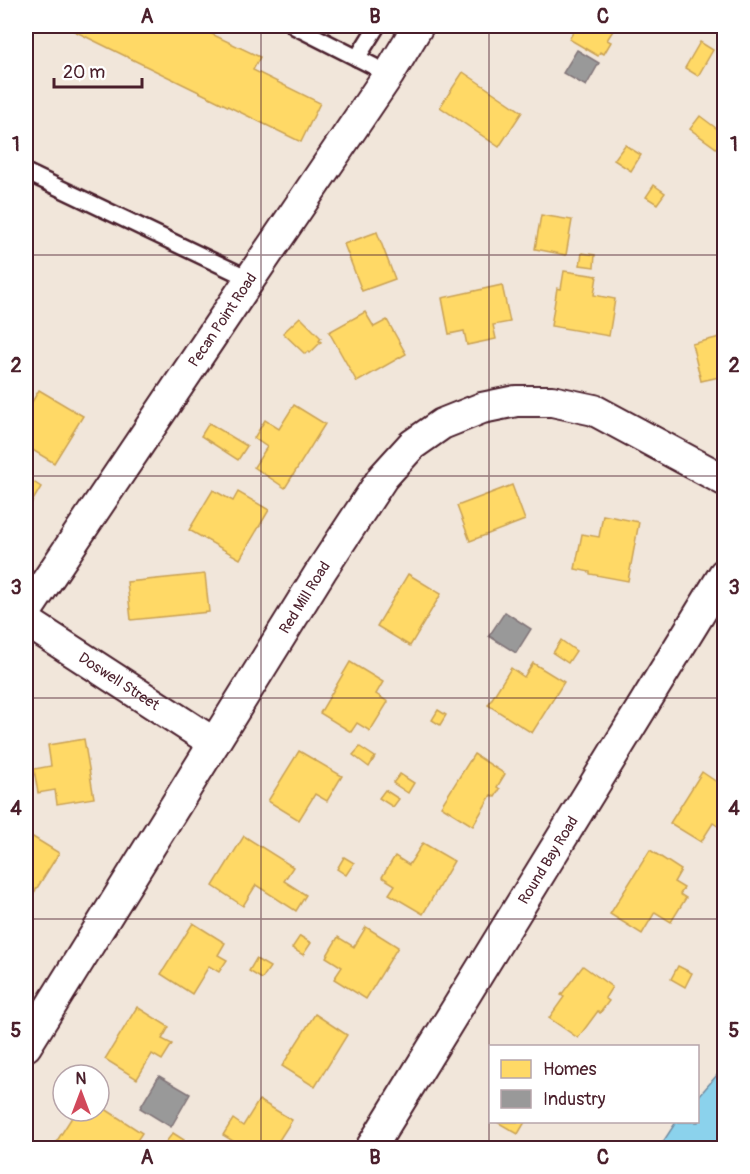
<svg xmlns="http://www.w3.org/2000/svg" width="750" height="1174" font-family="Pangolin,sans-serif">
<rect width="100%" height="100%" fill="#f1e6da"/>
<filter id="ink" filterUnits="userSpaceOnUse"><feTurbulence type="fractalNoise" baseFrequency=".0167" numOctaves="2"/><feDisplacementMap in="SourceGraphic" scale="12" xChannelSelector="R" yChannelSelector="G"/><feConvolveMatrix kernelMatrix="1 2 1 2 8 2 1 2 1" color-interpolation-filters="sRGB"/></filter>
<g filter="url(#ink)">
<path fill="#8bd2ec" stroke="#718a9f" stroke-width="1.5" d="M724,1067v81h-65l17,-26h22v-25z"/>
<g fill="#ffd966" stroke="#c9a154" stroke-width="1.5">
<path d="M64,26h131l65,31 -7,13 67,33 -19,39z"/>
<path d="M577,26h39l-9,14 4,2 -7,12 -4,-2 -2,4 -29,-17z"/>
<path d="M700,42l13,8 -15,26 -13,-8z"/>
<path d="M463,72l59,40 -23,35 -59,-40z"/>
<path d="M700,116l24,18v16l-1,3 -33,-24z"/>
<path d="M625,145l16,10 -10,16 -17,-11z"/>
<path d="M654,185l11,8 -8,11 -11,-7z"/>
<path d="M541,215l31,5 -6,35 -31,-6z"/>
<path d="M377,232l18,47 -33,12 -18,-47z"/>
<path d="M582,253l13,2 -1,12 -14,-2z"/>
<path d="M564,271l33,5 -3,19 21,4 -6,37 -58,-10 6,-38 4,1z"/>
<path d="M502,285l8,37 -17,3 3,14 -29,6 -3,-14 -15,3 -7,-36z"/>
<path d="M365,312l9,15 13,-7 19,34 -49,28 -28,-50z"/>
<path d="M300,317l21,21 -2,3 2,1 -11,11 -2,-2 -3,3 -22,-21z"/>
<path d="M724,336v40l-23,5 -9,-37z"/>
<path d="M39,390l44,26 -29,47 -28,-17v-34z"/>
<path d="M294,405l31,19 -40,64 -31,-21 13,-20 -13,-9 11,-18 14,9z"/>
<path d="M209,423l38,23 -9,14 -37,-24z"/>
<path d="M26,477l15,10 -15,25z"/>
<path d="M512,485l13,35 -55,21 -13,-35z"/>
<path d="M213,490l20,11 5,-9 31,18 -29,49 -51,-29z"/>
<path d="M603,515l36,7 -11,59 -38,-7v-2l-15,-3 7,-35 17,3z"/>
<path d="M205,574l4,38 -78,8 -4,-38z"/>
<path d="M408,574l33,20 -31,52 -33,-20z"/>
<path d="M561,640l15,11 -8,12 -15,-10z"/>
<path d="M350,662l33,20 -7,12 12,8 -18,29 -13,-8 -6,9 -31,-19z"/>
<path d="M533,663l31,19 -32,51 -44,-28 23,-37 13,9z"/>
<path d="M438,710l8,5 -6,10 -8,-5z"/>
<path d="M84,739l10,59 -37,6 -2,-14 -17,3 -4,-24 17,-3 -3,-21z"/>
<path d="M360,747l15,10 -6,10 -16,-12z"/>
<path d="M299,751l43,25 -15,25 -12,-7 -16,26 -31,-19z"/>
<path d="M474,754l31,20 -8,13 3,2 -5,8 -4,-2 -18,31 -32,-20z"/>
<path d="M702,772l22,15v19l-2,3 2,2v6l-5,10 -6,-4 -12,19 -31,-19z"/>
<path d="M400,774l14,9 -6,10 -15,-10z"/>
<path d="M385,790l14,9 -6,8 -14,-9z"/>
<path d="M28,834l31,19 -32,51 -1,-1v-65z"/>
<path d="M244,836l49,31 -9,14 22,14 -10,16 -40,-26 -13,21 -30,-20z"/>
<path d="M423,843l31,18 -31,53 -34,-20 6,-9 -13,-8 13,-21 14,9z"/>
<path d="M650,850l31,20 -7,12 10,6 -4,6 6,4 -15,24 -16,-10 -13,22 -32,-20z"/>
<path d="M344,857l10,6 -8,12 -9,-6z"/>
<path d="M193,923l32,20 -7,12 9,5 -8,12 -10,-6 -17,28 -31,-20z"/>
<path d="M366,927l32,20 -32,52 -32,-20 8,-12 -16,-10 12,-20 16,10z"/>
<path d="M300,936l11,7 -8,12 -11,-7z"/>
<path d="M256,959l14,8 -8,12 -13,-8z"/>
<path d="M583,966l29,21 -7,11 4,3 -9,12 -2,-2 -20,27 -29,-20 15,-21 -3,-2z"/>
<path d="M678,966l14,7 -7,14 -14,-8z"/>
<path d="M137,1007l32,20 -7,12 10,5 -10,16 -10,-6 -15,25 -32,-20z"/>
<path d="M315,1014l32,21 -32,52 -33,-21z"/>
<path d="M259,1100l33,20 -18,28h-45l4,-7 -10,-6 10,-16 10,7z"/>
<path d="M99,1105l43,28 -10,15h-77l-2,-1 23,-36h23z"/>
<path d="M497,1122h28l-7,12z"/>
<path d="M173,1133l11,7 -6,8h-6l-7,-5z"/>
</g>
<g fill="#999" stroke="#817478" stroke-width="1.5">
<path d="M577,50l22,13 -13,23 -23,-13z"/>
<path d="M505,612l26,17 -15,24 -27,-17z"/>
<path d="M159,1076l31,18 -19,33 -31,-19z"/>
</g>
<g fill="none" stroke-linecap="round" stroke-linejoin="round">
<g stroke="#4a1f2b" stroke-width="20">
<g id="lane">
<path d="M294,26l95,48"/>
<path d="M357,58l20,-32"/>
<path d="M26,172l224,107"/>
</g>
</g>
<g stroke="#4a1f2b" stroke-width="34">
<g id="street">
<path id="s1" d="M26,612l224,-333 139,-205 29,-48"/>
<path id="s2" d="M26,621l188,122"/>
<path id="s3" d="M26,1046l295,-475 62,-94 29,-32 30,-21 40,-16 34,-7h36l42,9 130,70"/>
<path id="s4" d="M371,1148l353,-574"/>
</g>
</g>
<use href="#lane" stroke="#fff" stroke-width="15"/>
<use href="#street" stroke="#fff" stroke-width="30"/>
</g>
</g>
<path fill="none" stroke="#4a1f2b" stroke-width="1.5" stroke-opacity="0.55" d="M261,26v1122M489,26v1122M26,255h698M26,476h698M26,698h698M26,919h698"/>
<g text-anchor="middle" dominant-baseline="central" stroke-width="6" stroke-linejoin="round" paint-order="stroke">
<g font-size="15" fill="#4a1f2b" stroke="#fff">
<text stroke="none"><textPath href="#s1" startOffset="352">Pecan Point Road</textPath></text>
<text stroke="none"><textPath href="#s3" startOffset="528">Red Mill Road</textPath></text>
<text stroke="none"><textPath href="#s2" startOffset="111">Doswell Street</textPath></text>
<text stroke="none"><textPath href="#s4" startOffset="338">Round Bay Road</textPath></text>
</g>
</g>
<rect width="750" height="1174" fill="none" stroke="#fff" stroke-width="66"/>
<rect x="489" y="1045" width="210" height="78" fill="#ffffff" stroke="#b7a5aa" stroke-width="1.5"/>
<rect x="501" y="1060" width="30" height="18" fill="#ffd966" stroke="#b7a5aa" stroke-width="1.5"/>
<text x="543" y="1075" font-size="18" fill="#4a1f2b">Homes</text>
<rect x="501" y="1090" width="30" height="18" fill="#999999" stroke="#b7a5aa" stroke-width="1.5"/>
<text x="543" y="1105" font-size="18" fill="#4a1f2b">Industry</text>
<g transform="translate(81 1093)"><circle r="28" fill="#ffffff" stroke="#b7a5aa" stroke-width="1.5"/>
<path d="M0-4.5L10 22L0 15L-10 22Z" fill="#d1495b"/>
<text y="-9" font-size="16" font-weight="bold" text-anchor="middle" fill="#4a1f2b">N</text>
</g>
<path d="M54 78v9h88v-9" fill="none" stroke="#4a1f2b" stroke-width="3"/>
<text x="63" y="78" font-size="18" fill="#4a1f2b" stroke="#ffffff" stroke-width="4.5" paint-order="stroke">20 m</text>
<rect x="33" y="33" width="684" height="1108" fill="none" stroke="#4a1f2b" stroke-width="2"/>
<g font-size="20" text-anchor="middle" font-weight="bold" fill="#4a1f2b">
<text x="147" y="23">A</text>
<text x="375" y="23">B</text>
<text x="603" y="23">C</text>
<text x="16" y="151">1</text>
<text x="734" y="151">1</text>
<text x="16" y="372">2</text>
<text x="734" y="372">2</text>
<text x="16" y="594">3</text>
<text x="734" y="594">3</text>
<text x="16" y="815">4</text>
<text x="734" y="815">4</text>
<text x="16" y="1037">5</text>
<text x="734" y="1037">5</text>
<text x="147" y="1164">A</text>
<text x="375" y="1164">B</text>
<text x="603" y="1164">C</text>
</g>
</svg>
